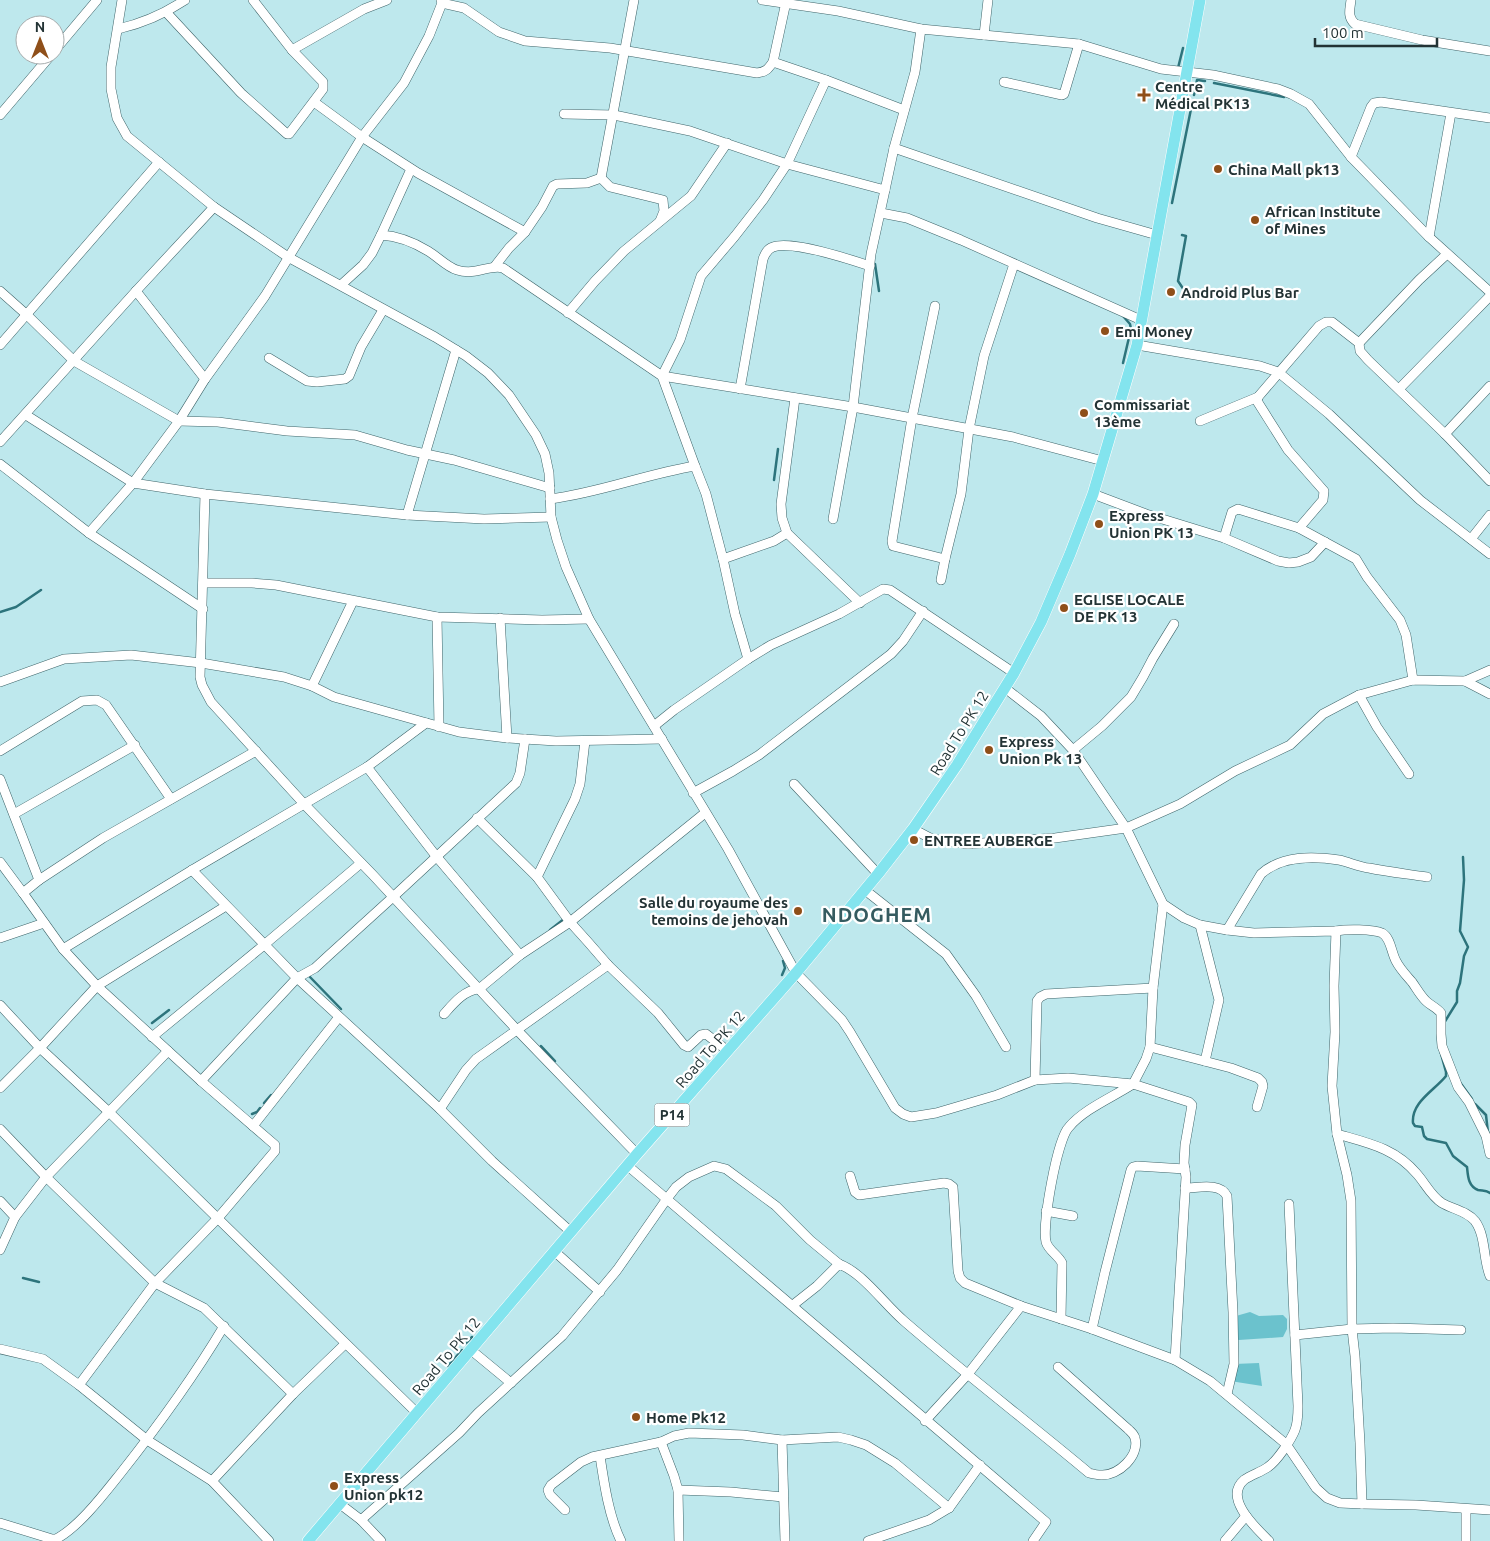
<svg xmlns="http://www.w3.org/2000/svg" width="1490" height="1541" font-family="Ubuntu,sans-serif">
<rect width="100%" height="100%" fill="#bee8ed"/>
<g fill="#6bc2cd">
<path d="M1250,1312l9,4 24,-1 4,4v10l-4,8 -44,3 -9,-3 6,-21z"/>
<path d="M1259,1363l3,23 -32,-5 4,-17z"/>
</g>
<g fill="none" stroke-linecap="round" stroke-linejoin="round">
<g stroke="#2d747c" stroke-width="2.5">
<path d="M1178,68l5,-20"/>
<path d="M1214,83l70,14"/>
<path d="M1194,95l3,-15 8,1"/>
<path d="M1172,203l19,-94"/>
<path d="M1182,235l4,1 -8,45 6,9 24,5"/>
<path d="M875,264l4,27"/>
<path d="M1123,363l8,-34 -1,-5 -7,-8"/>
<path d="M774,480l4,-31"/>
<path d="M0,612l16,-5 25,-17"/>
<path d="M550,930l14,-11"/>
<path d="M782,975l3,-7 -2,-7"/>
<path d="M309,976l32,33"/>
<path d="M152,1023l17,-13"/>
<path d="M1444,1023l13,-21v-11l3,-8 4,-27 4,-9 -8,-16 4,-51 -1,-23"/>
<path d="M541,1046l14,15"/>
<path d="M1440,1050l6,22v4c-11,14 -35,26 -33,47l2,3 7,1 2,9 3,3 19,4 7,13 14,11c1,9 1,19 11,23 5,1 8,0 12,3"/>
<path d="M1459,1081l13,18"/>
<path d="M264,1103l7,-8"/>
<path d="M1475,1104l11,11 2,18"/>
<path d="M252,1114l5,-2 3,-4"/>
<path d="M23,1278l16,4"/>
<path d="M466,1343l6,-6"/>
<path d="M448,1366l14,-16"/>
</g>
<g stroke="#3f656a" stroke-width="10">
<g id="minor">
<path d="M122,0l-11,67v22l6,29 10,18 87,71 74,50 147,80 31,19 22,17 21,22 27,40 9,19 4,19 2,44 6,23 9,27 23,52 139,230 68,124 46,47 8,12 45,76 8,6 8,3 25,-4 61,-18 38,-15 2,-79 3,-4 6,-3 107,-6"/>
<path d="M762,0l76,11 83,18 158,15 82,25 52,6 65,14 13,5 18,10 42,53 78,80 61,55"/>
<path d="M1351,0c-1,9 -4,17 4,24l67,16 68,11"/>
<path d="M442,3l22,5 35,24 26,9 85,7 147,25c9,-1 11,-4 16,-11l13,-60"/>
<path d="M166,12l75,81 46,41h2l34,-45v-7l-31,-32 -39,-50"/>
<path d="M118,29c26,-6 46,-15 67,-29"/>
<path d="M984,35l4,-35"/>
<path d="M55,50l42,-50"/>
<path d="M292,50l72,-41 23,-9"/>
<path d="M773,62l53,18 78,30"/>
<path d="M1004,82l58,13 2,-1 15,-50"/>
<path d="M314,102l48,35 56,36 107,59"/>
<path d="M564,114l50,1 76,16 97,33 98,26 9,-42 21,-76 6,-43"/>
<path d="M0,115l51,-60"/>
<path d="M894,148l203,70 60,17"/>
<path d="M1351,157l20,-50 3,-4 7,-1 109,16"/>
<path d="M601,178l33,-178"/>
<path d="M601,178l9,9 53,13 1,11 -4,10"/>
<path d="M881,213l26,5 54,22 180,80"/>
<path d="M381,235l30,-66"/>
<path d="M1429,237l22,-124"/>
<path d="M495,266l14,-18 16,-16 17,-25 11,-21 4,-2 30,-1 14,-5"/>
<path d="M341,285l22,-20 9,-12 9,-18c16,1 34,8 47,16 10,6 19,16 29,19 19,6 33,-6 46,-2l159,108 191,31 160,30 90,24"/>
<path d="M0,291l27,24 47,46 105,60 39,1 69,9 68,4 52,15 47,10 96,28"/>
<path d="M136,291l69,88"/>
<path d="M935,306l-23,112 -20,123 1,5 52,13 -4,21"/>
<path d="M568,313l27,-32 29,-30 67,-55 36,-53"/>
<path d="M1359,343l60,-63 28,-26"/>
<path d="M0,345l159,-183"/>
<path d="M1137,345l123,21 18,6 51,42 91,86 70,54"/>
<path d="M269,358l38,23 10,1 28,-3 4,-3 12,-29 22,-37"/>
<path d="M740,389l23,-130c2,-5 4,-10 10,-12 19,-7 76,12 97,19"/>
<path d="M1399,389l91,-93"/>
<path d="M26,415l107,68 72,11 202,21 77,4 67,-2"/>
<path d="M1200,421l58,-24"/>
<path d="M1445,434l45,-48"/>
<path d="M0,442l136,-151 78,-84"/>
<path d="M0,464l89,69 114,76"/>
<path d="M695,466l-33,-90 18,-36 21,-64 34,-40 28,-36 24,-36 39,-84"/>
<path d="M205,494l-5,183 2,8 9,17 94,103 67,69 145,156 120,124"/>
<path d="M1093,494l53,20 78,24 54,23 11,2 9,-1 13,-5 14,-15"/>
<path d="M550,499c49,-6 96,-25 145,-33l11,28 17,65 12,55 13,45"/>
<path d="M407,515l49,-165"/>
<path d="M833,519l20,-112 18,-153 14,-64"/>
<path d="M1299,528l24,-28 1,-9 -36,-41 -31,-49 1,-4 61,-71 7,-4h6l27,21 1,8 8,9 77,74 45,47"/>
<path d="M89,533l44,-50 46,-62 26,-42 60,-83 97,-159 42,-54 25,-47 13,-33 -1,-3"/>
<path d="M787,533l73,70"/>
<path d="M1224,538l8,-26 6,-3 61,19 57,31 11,18 33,43 6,15 7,45"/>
<path d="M1471,539l19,-24"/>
<path d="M723,559l51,-18 13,-8 -5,-15 -1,-14 14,-106"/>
<path d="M945,559l16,-65 8,-65 15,-73 30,-92"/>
<path d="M203,583h49l24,2 161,32 105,3 47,-1"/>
<path d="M437,617l2,110"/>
<path d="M500,618l7,120"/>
<path d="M1465,681l25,-11"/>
<path d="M0,682l64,-23 67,-4 70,8 83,14 28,9 22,11 125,35 48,6 49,3 106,-2"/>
<path d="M312,686l41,-85"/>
<path d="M1005,688l36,28 32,34 53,78 37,76 21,14 16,7 27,5 27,3 82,-2 -2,55 1,46 -3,54 5,48 10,41 4,26 1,128 3,27 5,87 2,61"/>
<path d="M1359,695l18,32 32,47"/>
<path d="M654,726l20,-16 74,-51 23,-14 68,-31 44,-25 7,1 124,83"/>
<path d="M1073,750l29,-24 29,-29 12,-20 10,-19 21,-34"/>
<path d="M0,751l82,-50 15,-1 9,5 65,94"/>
<path d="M367,767l59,-44"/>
<path d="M0,779l39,101 -16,13 40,56 34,37 104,95 74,64v6l-57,67 -63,65 49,25 89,86"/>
<path d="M794,784l84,90"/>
<path d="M693,793l40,-22 26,-16 132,-101 12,-13 20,-30"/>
<path d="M14,814l121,-69"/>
<path d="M477,818l60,59 33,45 18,20 20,23 50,48 26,32 4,2 13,-12 5,-1 22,17"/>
<path d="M913,829l19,10 36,5 87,-6 71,-10 54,-24 55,-33 55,-26 33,-31 36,-19 54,-15 52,1 25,13"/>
<path d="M0,862l23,31"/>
<path d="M192,870l105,108 143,131 26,-39 10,-11 132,-94"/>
<path d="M537,877l38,-78 5,-15 5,-43"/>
<path d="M39,880l64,-42 153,-87"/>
<path d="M865,890l81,64 30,42 30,51"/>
<path d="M1163,904l-10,84 -3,59 -4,12 -13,25 56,18 3,3 -7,40 -1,18 2,14 -11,183"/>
<path d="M1200,925l19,75 -14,61"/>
<path d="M1227,930l34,-56c21,-19 52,-18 78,-14 10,2 20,7 30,8 19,4 39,6 58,9"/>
<path d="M1336,931c10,-2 37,-2 46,2 9,5 9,19 14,28 4,8 10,14 16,21 5,7 8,13 14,19 4,4 11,7 15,12v21l1,12 16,41 11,15 17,34 4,18"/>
<path d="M0,938l44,-15"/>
<path d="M63,949l129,-79 175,-103 69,89 84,99"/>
<path d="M0,1005l40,43 70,65 307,300"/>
<path d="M444,1014c9,-10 20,-24 35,-25l41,-34 50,-33 135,-109"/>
<path d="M152,1037l112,-92 97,-82"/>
<path d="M1150,1047l81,21 27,10 4,4 1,4 -6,21"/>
<path d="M1035,1080l33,-2 65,6c-20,13 -49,25 -64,43 -12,12 -27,98 -23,115 3,9 12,13 16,21l-1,56"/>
<path d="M201,1081l96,-103 18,-10 13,-12 65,-59 123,-114 4,-10 5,-34"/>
<path d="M0,1088l40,-40 57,-62 129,-80"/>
<path d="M440,1109l52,52 79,71"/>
<path d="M253,1126l86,-109"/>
<path d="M0,1129l46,48 109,106 -76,102"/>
<path d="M1337,1134c31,9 58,14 80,40 8,9 14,22 25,29 10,6 25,8 33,18 11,15 8,38 15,55"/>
<path d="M628,1166l418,356 -13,19"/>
<path d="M850,1176l5,16 4,3 85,-12 5,1 4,3 5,84 2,7 5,5 56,23 71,23 83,31 35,21 76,63 30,44 11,10 13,5 22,1 54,1 74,5"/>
<path d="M1185,1188c13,0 35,-6 42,8l6,116 1,52 -7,30"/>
<path d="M0,1201l15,16"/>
<path d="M1046,1211l27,5"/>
<path d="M0,1250l15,-33 31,-40 122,-126"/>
<path d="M554,1251l46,41"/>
<path d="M793,1305l24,-19 22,-22c24,9 45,40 65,57 60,52 124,101 185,152 4,1 8,2 12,2 17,1 39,-19 34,-37 -1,-4 -4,-6 -7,-9l-70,-62"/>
<path d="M1092,1329l13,-57 26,-102 2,-3 4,-1 48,3"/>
<path d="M1295,1335l57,-6 41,-1 68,2"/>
<path d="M0,1349l43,10 36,26 68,55 65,41 57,60"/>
<path d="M471,1350l40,33"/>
<path d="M925,1421l43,-47 53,-68"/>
<path d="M782,1440l3,101"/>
<path d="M661,1442l13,34 4,14 1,51"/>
<path d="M600,1456c4,27 9,61 21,85"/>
<path d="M212,1481l81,-87 52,-50"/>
<path d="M678,1490l53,2 52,5"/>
<path d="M340,1504l21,16 98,-87 19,-20 84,-77 55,-66 49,-70 10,-13 13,-10 25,-11 12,3 50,37 34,34 29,24"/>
<path d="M565,1510l-15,-15 -2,-5 3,-5 30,-23 11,-5 69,-15 13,-6 15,-3 54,2 39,5 56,-3 13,3 15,5 29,18 54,45"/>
<path d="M361,1520l20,21"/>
<path d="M0,1523l52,16h4c23,-12 48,-45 64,-65 38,-48 73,-96 104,-148"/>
<path d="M868,1541l61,-21 20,-12 31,-43"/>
<path d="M1225,1541l21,-25"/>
<path d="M1269,1541c-13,-13 -46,-43 -25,-61 7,-5 17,-8 24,-13 9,-6 23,-27 27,-37 3,-8 3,-16 3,-24l-9,-202"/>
<path d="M1466,1541v-32"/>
</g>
</g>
<g stroke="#fff" stroke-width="12">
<path id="major" d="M308,1541l329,-387 159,-181 82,-99 35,-45 44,-64 57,-92 27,-51 29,-68 23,-60 44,-149 63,-345"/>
</g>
<use href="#minor" stroke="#fff" stroke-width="9"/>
<use href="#major" stroke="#83e4ee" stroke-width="11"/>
</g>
<g fill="#8f4f19" stroke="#fff" stroke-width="2">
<path d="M1141.5 87.5h5v5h5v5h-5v5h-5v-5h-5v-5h5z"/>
<circle cx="1218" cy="169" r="5"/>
<circle cx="1255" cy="220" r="5"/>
<circle cx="1171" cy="292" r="5"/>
<circle cx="1105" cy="331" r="5"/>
<circle cx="1084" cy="413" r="5"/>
<circle cx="1099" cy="524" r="5"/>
<circle cx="1064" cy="608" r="5"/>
<circle cx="989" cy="750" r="5"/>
<circle cx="914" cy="840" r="5"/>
<circle cx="798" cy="911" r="5"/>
<circle cx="636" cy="1417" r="5"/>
<circle cx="334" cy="1486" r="5"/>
</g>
<g text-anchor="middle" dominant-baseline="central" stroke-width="4.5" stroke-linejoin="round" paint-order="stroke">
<rect fill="#fff" stroke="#657072" stroke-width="1" x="654.5" y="1103.5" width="35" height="23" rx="4"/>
<g font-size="14" font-weight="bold" fill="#233335">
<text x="672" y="1115">P14</text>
</g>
<g font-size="15" font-weight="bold" fill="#233335" stroke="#fff" text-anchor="start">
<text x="1155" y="86">Centre<tspan x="1155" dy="17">Médical PK13</tspan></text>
<text x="1228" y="169">China Mall pk13</text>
<text x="1265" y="211">African Institute<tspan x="1265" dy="17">of Mines</tspan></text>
<text x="1181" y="292">Android Plus Bar</text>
<text x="1115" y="331">Emi Money</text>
<text x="1094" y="404">Commissariat<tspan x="1094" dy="17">13ème</tspan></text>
<text x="1109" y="515">Express<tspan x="1109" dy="17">Union PK 13</tspan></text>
<text x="1074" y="599">EGLISE LOCALE<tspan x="1074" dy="17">DE PK 13</tspan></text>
<text x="999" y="741">Express<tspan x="999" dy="17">Union Pk 13</tspan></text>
<text x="924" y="840">ENTREE AUBERGE</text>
<text x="788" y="902" text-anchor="end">Salle du royaume des<tspan x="788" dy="17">temoins de jehovah</tspan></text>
<text x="646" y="1417">Home Pk12</text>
<text x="344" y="1477">Express<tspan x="344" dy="17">Union pk12</tspan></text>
</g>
<g font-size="15" fill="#233335" stroke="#fff">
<text transform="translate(959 733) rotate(-58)">Road To PK 12</text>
<text transform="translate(710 1049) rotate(-49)">Road To PK 12</text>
<text transform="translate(446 1356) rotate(-50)">Road To PK 12</text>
</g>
<g font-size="20" font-weight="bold" letter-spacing="1" fill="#355b60" stroke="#fff">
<text x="877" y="914">NDOGHEM</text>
</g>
</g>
<g transform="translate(40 40)"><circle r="24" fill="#ffffff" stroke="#a7adae"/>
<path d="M0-4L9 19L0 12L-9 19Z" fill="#8f4f19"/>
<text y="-8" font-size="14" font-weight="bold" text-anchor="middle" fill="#233335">N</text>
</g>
<path d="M1315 38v8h122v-8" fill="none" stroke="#233335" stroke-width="2.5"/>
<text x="1322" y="38" font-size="15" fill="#233335" stroke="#ffffff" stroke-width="4" paint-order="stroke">100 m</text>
</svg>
